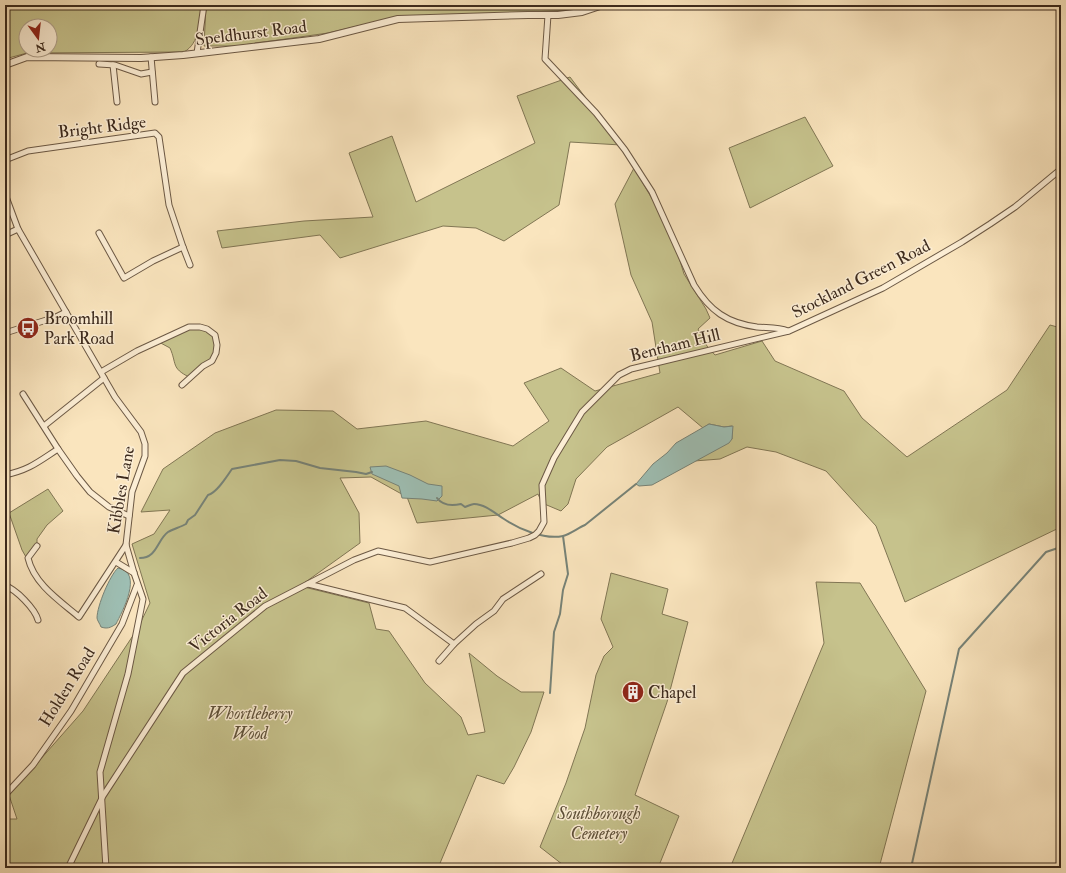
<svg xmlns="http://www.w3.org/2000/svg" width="1066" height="873" font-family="'IM FELL Double Pica',serif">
<rect width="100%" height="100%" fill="#fae5be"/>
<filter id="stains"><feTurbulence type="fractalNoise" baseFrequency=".005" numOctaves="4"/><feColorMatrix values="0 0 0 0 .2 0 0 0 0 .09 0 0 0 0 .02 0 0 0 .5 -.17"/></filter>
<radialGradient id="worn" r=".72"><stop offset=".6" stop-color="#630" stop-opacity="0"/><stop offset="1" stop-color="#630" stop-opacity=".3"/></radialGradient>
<g fill="#c6c28c" stroke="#817654" fill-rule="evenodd">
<path d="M5,5h197c-3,17 -2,38 -18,47l-157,1 -22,6zM26,26h24v24h-24z"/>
<path d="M206,5h388l-17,5 -96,4 -119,11 -34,8 -92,13h-32z"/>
<path d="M570,77l51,68 -51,-3 -11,63 -55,36 -28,-13 -33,-2 -103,32 -20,-23 -98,13 -5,-17 87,-10 69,-4 -24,-64 43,-17 24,66 119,-59 -18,-47z"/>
<path d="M805,117l28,49 -83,42 -21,-60z"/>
<path d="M634,168l37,63 13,43 22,35 4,9 -12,11 9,17 8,9 47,-14 13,20 69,30 18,27 45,39 100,-67 43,-65 11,3v199l-156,75 -29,-76 -50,-55 -50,-19 -29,-5 -27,12 -26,2 38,-22v-13l-8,1 -15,-3 -6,4 -25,-21 -71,40 -31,32 -8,25 -7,7 -19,-8 -4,-9 -40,21 -81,8 -10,-26 -36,-20 -31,1 19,35 1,30 -60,43 69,17 7,26 13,2 36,52 36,34 7,18 17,-3 -16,-79 28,23 24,16h23l-13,40 -17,35 -10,17 -27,-9 -39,93h-433v-49h12l-8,-24 74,-84 55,-83 12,-25 -18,-59 22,-10 16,-24 -29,2 22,-43 52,-36 61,-23 57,1 24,18 69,-8 87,25 36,-25 -25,-38 37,-15 34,23 65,-18 -8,-51 -21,-47 -16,-71z"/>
<path d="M189,327h11l15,8c5,25 -8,30 -26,42 -18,-9 -12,-13 -19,-29l-13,-7z"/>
<path d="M48,489l15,22 -16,14 -10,14v7l-11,11 -4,-7 -13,-37z"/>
<path d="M611,573l57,16 -6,25 26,8 -21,80 -32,93 44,21 -21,52h-91l-27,-21 26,-64 19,-55 11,-53 8,-19 9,-9 -12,-28z"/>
<path d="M816,582l44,1 66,108 -47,177h-149l94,-225z"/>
</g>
<g fill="#9ebfb4" stroke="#778378">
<path d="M709,424l15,3 9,-1 -1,13 -3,4 -77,42 -13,1 -3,-2 17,-20 14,-11 9,-10z"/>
<path d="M386,466l24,9 18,9 14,2v10l-5,5 -15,-2 -20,-1 -3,-12 -27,-12 -2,-7z"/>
<path d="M118,568c26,4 4,44 -2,56 -6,4 -9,5 -15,3 -1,-3 -4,-7 -4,-9 0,-12 13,-43 21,-50z"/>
</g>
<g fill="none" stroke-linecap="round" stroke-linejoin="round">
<g stroke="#778378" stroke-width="2">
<path d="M437,498c6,8 15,8 24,6l4,3c3,-1 7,-3 9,-3 11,0 22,10 30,15 15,10 40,21 59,17 7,-2 15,-8 22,-11l51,-41"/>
<path d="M140,558c17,0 17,-18 28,-26 5,-3 13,-5 18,-8l2,-4 7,-5 13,-20c9,-2 19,-19 24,-26l48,-9 16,1 24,7 36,4 10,2 6,-2"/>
<path d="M550,693l4,-61 6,-18 3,-24 5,-16 -5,-38"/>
<path d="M911,868l48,-219 87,-97 15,-5"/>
</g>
<g stroke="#6c5945" stroke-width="7">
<g id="minor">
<path d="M548,15l-3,44 51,54 29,37 27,42 42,93c16,26 33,38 63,42 11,1 21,0 31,4"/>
<path d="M197,53l7,-48"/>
<path d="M151,57l4,45"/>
<path d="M99,64l16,1 26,9 11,-2"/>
<path d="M113,65l4,37"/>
<path d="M5,160l23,-9 127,-18 4,4 10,68 14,42 -30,14 -29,17 -25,-45"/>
<path d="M5,194l13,35 97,168 26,35 4,12v12l-13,36 -6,53 8,28 9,26 -15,75 -28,98 6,96"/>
<path d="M5,235l13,-6"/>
<path d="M183,247l7,18"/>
<path d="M5,333l51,-16 10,-5"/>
<path d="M101,372l36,-21 52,-24h11l7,2 8,6 2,10 -1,8 -4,8 -9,5 -21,19"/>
<path d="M23,394l35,55 19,27 13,16 19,15 20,9"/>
<path d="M44,426l60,-48"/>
<path d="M5,475c24,-5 33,-13 53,-26"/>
<path d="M37,546l-9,12c6,26 32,43 51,59l47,-72"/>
<path d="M116,562l18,11"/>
<path d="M308,584l97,24 49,36"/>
<path d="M5,586c11,3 30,23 33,34"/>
<path d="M439,661l15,-17 22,-20 18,-13 9,-12 38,-25"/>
<path d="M5,795l28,-30 38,-54 51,-87 15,-39"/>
<path d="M68,868l35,-72 80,-123 82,-67 89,-46 24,-9 52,11 82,-19 17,-5 6,-3 4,-4 5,-9 -2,-37 12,-27 28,-46 37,-37 12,-6 158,-38 94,-43 79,-46 28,-18 25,-17 46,-38"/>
</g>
</g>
<g stroke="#6c5945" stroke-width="8">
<path id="tertiary" d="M5,65l22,-8 114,1 42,-3 136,-16 79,-20 130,-4h30l24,-3 21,-7"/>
</g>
<use href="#minor" stroke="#fceed5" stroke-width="5"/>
<use href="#tertiary" stroke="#fceed5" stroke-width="6"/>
</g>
<defs>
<g id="bus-disc" transform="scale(1.15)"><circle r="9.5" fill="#8f2418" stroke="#fceed5"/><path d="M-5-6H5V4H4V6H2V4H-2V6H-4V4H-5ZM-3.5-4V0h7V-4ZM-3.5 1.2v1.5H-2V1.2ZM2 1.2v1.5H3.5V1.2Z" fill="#fff"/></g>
<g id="building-disc" transform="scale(1.15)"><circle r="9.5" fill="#8f2418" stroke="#fceed5"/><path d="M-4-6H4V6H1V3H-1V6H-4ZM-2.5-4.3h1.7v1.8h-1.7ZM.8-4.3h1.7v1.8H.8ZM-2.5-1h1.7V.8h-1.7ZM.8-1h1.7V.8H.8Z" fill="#fff"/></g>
</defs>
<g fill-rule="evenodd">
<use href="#bus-disc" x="28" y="328"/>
<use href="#building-disc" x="633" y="692"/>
</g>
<g text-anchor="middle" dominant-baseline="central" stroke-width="3" stroke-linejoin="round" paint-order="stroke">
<g font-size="17" fill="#3c2a1d" stroke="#fceed5">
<text transform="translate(251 33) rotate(-7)">Speldhurst Road</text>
<text transform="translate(102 127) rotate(-7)">Bright Ridge</text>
<text transform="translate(861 279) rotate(-27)">Stockland Green Road</text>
<text transform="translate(675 345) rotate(-14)">Bentham Hill</text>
<text transform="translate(121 490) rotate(-80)">Kibbles Lane</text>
<text transform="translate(228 620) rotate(-38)">Victoria Road</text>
<text transform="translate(67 687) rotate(-58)">Holden Road</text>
</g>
<g font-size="17" fill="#3c2a1d" stroke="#fceed5" text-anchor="start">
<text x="44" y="318">Broomhill<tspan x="44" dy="20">Park Road</tspan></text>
<text x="648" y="692">Chapel</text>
</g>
<g font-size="17" font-style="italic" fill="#5e5039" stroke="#fceed5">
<text x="250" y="713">Whortleberry<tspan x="250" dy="20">Wood</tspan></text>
<text x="599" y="813">Southborough<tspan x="599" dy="20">Cemetery</tspan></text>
</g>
</g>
<rect width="1066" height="873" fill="none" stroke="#fae5be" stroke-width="20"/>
<rect x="6" y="6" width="1054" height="861" fill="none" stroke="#3c2a1d" stroke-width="2"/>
<rect x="10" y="10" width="1046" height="853" fill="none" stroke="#3c2a1d"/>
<g transform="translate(38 38) rotate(165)"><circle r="19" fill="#fceed5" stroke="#afa08b"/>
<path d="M0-3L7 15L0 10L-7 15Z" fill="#8f2418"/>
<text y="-6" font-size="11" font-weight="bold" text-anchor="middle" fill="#3c2a1d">N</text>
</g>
<rect width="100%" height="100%" filter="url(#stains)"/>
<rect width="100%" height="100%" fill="url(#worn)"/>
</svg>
